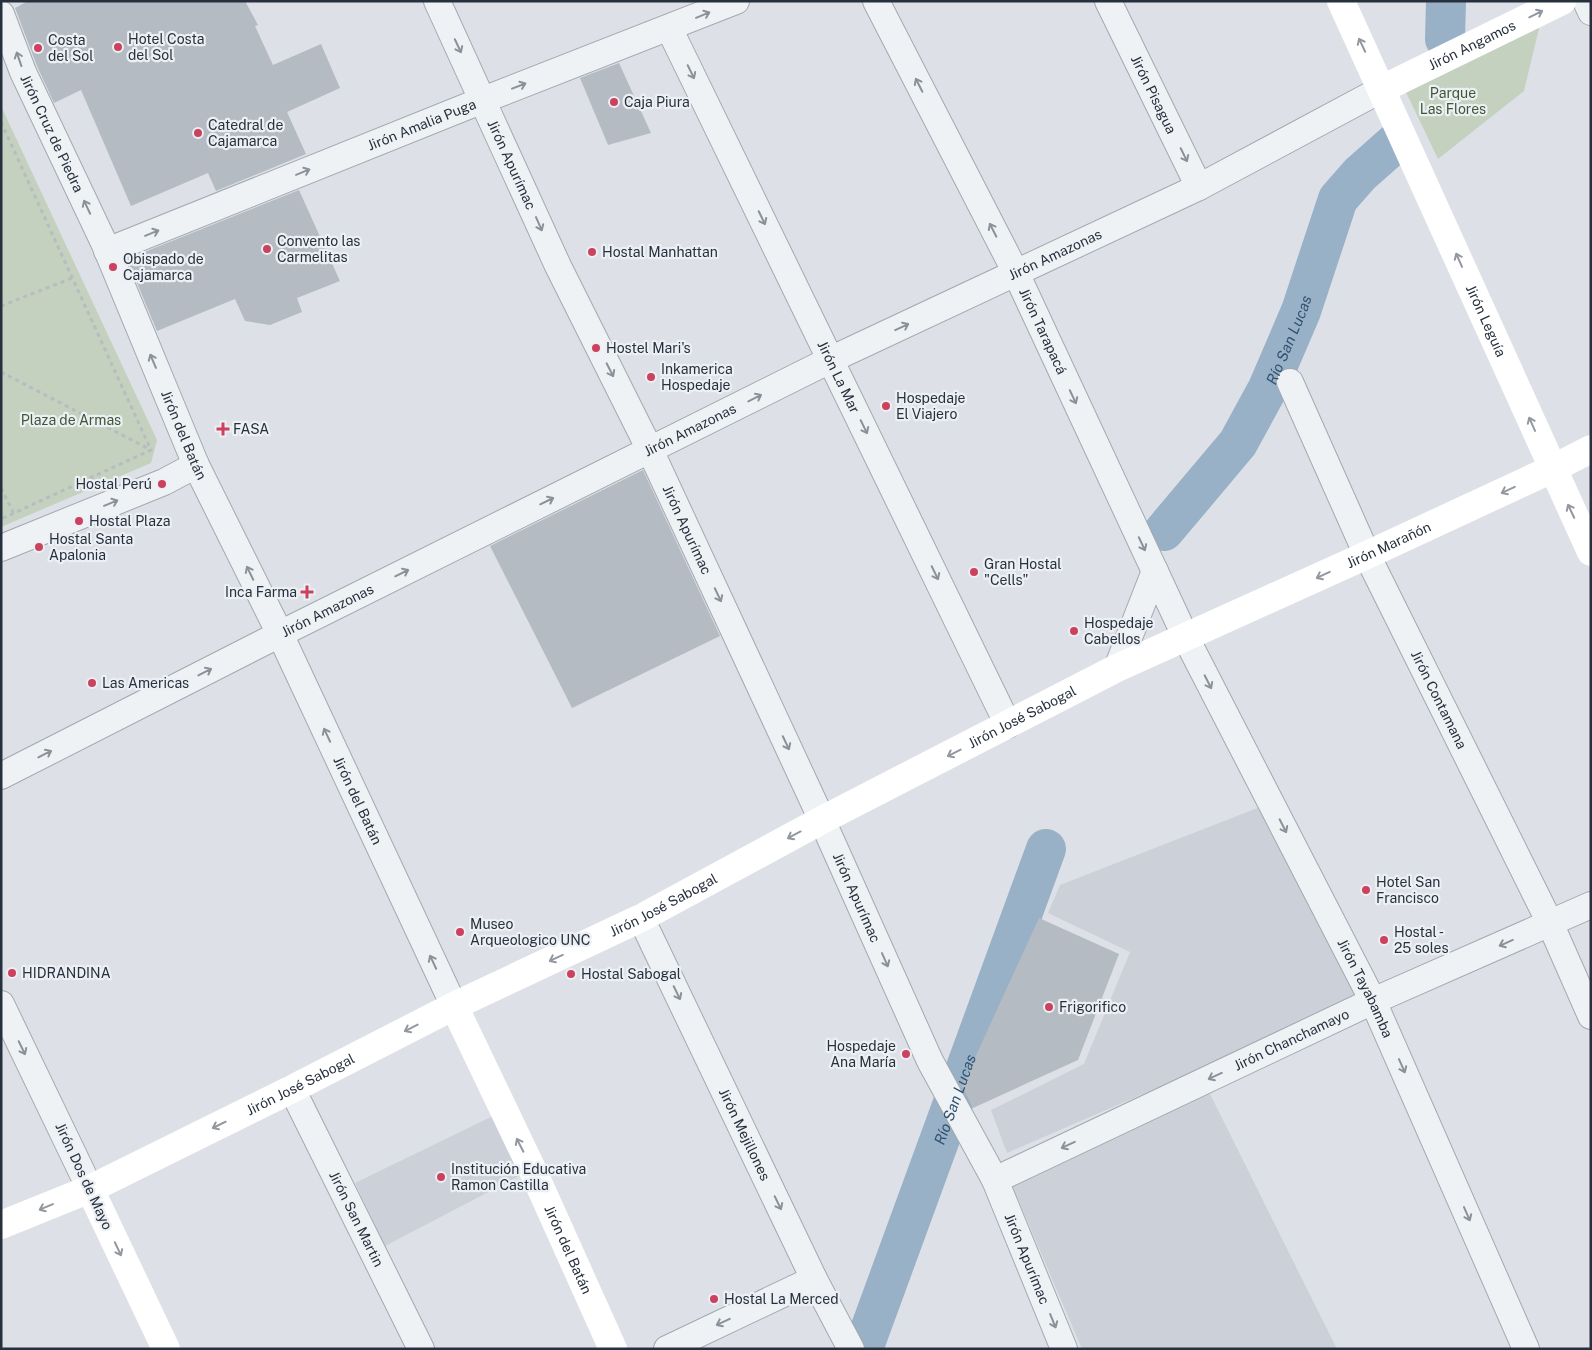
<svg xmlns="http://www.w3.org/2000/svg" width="1592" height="1350" font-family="'Public Sans',sans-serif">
<rect width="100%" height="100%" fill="#dde1e7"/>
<g fill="#cbd0d9">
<path d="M1260,807l98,194 -351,152 -16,-43 93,-46 46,-112 -82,-39 12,-28z"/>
<path d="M1208,1090l129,259h-255l-70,-164z"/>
<path d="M497,1114l30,58 -142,74 -30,-63z"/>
</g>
<g fill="#c4d1be">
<path d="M1541,20l-17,71 -86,68 -35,-73z"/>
<path d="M1,106l156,334 -6,23 -150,64z"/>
</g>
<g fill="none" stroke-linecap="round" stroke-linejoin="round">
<g stroke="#98b1c7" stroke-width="40">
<path d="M1445,39l1,-38"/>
<path id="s1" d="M1164,531l74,-88 30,-55 33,-77 37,-112 22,-25 35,-31"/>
<path id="s2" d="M863,1349l183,-500"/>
</g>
</g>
<g fill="#b4bbc3">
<path d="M28,1h217l13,24 -3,1 18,39 48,-21 19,44 -53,24 19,42 -90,37 -8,-18 -77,33 -50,-116 -27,13 -17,-37 -22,-58z"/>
<path d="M619,63l32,70 -43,12 -28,-67z"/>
<path d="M299,190l41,91 -43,17 5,14 -32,13 -25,-4 -10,-22 -78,32 -30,-72z"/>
<path d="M643,470l77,166 -148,72 -82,-162z"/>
<path d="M1039,918l80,36 -41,106 -105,48 -11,-22z"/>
</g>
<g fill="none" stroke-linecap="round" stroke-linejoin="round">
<g stroke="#a3a8b1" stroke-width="28">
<g id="street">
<path id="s3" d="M437,1l121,265 92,184 172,370 108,241 65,119 69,169"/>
<path id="s4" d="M876,1l140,272 170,365 187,363 153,348"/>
<path id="s5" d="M1108,1l91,186"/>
<path d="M1586,1l5,11"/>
<path id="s6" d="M1,14l22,58 82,173 91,220 84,169 174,372"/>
<path id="s7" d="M669,28l339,697"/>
<path id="s8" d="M107,251l376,-151 253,-99"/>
<path id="s9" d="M1290,382l77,173 183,368 41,93"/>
<path d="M1,548l163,-66 32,-17"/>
<path d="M1117,668l38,-97"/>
<path id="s10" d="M1,776l279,-142 552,-275 367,-172 183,-98"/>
<path id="s11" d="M641,918l173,361 37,70"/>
<path d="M1,1004l89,185"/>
<path id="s12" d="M292,1089l129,260"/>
<path id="s13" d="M995,1180l378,-179 218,-96"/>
<path d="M667,1349l147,-70"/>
</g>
</g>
<g stroke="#b7bcc1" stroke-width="3" stroke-dasharray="4 4" stroke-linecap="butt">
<path d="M1,122l150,328 -150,69"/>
<path d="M1,306l71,-28"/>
<path d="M1,372l150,78"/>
<path d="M1,488l13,26"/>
</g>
<use href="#street" stroke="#eff2f5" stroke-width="26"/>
<g stroke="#fff" stroke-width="28">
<path id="s14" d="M1341,1l250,551"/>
<path id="s15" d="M1382,89l180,-88"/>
<path id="s16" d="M454,1006l79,165 80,178"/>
<path d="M90,1189l76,160"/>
<path id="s17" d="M1,1225l89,-36 202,-100 162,-83 187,-88 181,-98 295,-152 250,-113 185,-86 39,-20"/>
</g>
</g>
<defs><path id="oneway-shaft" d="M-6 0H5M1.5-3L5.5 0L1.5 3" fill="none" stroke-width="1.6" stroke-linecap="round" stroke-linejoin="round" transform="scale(1.25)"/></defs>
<g stroke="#93989e">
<use href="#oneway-shaft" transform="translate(1536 14) rotate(-26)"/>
<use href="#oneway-shaft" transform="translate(1362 45) rotate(-115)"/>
<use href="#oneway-shaft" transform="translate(1459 260) rotate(-114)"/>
<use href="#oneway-shaft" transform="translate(1532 424) rotate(-114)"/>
<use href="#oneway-shaft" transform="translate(1508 490) rotate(155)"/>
<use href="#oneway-shaft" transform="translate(1571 511) rotate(-115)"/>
<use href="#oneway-shaft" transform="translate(1323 575) rotate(155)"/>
<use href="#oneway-shaft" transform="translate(954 753) rotate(153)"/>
<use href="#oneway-shaft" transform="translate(794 835) rotate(152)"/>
<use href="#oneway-shaft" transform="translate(556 958) rotate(155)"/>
<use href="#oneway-shaft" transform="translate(411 1028) rotate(153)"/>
<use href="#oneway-shaft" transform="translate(219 1125) rotate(154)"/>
<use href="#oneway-shaft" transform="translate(520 1145) rotate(-117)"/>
<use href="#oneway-shaft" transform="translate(46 1207) rotate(157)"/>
<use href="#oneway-shaft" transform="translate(118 1249) rotate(65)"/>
</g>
<g stroke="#8b9199">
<use href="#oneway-shaft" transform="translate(703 15) rotate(-22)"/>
<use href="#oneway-shaft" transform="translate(458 46) rotate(65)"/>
<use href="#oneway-shaft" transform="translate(19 59) rotate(-109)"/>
<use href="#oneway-shaft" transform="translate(691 72) rotate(64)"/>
<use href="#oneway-shaft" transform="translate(919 85) rotate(-117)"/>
<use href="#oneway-shaft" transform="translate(519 86) rotate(-21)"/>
<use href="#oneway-shaft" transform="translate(1184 155) rotate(64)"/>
<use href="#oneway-shaft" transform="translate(303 172) rotate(-22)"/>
<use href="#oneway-shaft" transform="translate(87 207) rotate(-115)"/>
<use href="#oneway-shaft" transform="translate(762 218) rotate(64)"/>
<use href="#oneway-shaft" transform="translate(539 224) rotate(66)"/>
<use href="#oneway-shaft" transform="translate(993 230) rotate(-117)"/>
<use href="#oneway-shaft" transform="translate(152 233) rotate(-22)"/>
<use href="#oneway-shaft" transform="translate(902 327) rotate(-25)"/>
<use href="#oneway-shaft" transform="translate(153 361) rotate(-113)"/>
<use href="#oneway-shaft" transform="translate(610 370) rotate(63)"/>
<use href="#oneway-shaft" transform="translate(1073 397) rotate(65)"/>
<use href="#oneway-shaft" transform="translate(755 398) rotate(-27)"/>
<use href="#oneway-shaft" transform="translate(864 427) rotate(64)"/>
<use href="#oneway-shaft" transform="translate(547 501) rotate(-26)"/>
<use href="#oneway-shaft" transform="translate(111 503) rotate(-22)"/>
<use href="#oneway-shaft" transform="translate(1142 544) rotate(65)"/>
<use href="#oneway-shaft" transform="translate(250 573) rotate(-116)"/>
<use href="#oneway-shaft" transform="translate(402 573) rotate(-26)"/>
<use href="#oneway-shaft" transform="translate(935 573) rotate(64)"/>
<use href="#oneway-shaft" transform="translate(718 595) rotate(65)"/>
<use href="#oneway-shaft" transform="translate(205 672) rotate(-27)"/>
<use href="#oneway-shaft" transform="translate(1208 682) rotate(63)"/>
<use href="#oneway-shaft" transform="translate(327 735) rotate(-115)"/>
<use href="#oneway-shaft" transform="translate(786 743) rotate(65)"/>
<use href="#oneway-shaft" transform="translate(45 754) rotate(-27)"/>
<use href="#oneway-shaft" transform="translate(1283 826) rotate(63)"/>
<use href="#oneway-shaft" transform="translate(1506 943) rotate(156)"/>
<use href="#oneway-shaft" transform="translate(885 960) rotate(66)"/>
<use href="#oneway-shaft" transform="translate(433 962) rotate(-115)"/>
<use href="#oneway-shaft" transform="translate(677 993) rotate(64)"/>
<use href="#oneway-shaft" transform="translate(22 1048) rotate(64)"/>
<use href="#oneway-shaft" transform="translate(1402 1066) rotate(66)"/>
<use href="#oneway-shaft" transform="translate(1215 1076) rotate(155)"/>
<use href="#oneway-shaft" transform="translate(1068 1145) rotate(155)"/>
<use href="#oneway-shaft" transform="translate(778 1203) rotate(64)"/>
<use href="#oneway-shaft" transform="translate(1467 1214) rotate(66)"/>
<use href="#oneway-shaft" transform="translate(1053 1321) rotate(68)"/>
<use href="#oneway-shaft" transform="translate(723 1322) rotate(155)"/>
</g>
<g fill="#cc425e" stroke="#ecf0f4" stroke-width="2">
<circle cx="118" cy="47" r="5"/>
<circle cx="38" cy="48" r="5"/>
<circle cx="614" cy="102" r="5"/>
<circle cx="198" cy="133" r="5"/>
<circle cx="267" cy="249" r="5"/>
<circle cx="592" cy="252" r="5"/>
<circle cx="113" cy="267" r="5"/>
<circle cx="596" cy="348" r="5"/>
<circle cx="651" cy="377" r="5"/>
<circle cx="886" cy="406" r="5"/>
<path d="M220.5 421.5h5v5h5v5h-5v5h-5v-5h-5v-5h5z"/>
<circle cx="162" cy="484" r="5"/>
<circle cx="79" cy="521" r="5"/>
<circle cx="39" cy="547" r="5"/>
<circle cx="974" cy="572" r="5"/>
<path d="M304.5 584.5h5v5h5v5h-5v5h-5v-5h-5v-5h5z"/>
<circle cx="1074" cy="631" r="5"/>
<circle cx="92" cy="683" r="5"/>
<circle cx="1366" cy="890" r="5"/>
<circle cx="460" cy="932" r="5"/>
<circle cx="1384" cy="940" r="5"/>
<circle cx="12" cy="973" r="5"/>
<circle cx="571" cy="974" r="5"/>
<circle cx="1049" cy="1007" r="5"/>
<circle cx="906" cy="1054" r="5"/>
<circle cx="441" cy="1177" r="5"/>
<circle cx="714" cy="1299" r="5"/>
</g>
<g text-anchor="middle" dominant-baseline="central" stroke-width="4.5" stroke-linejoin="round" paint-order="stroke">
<g font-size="14" fill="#27303d" stroke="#ecf0f4" text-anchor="start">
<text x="128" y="39">Hotel Costa<tspan x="128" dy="16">del Sol</tspan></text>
<text x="48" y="40">Costa<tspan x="48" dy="16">del Sol</tspan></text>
<text x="624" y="102">Caja Piura</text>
<text x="208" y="125">Catedral de<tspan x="208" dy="16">Cajamarca</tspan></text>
<text x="277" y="241">Convento las<tspan x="277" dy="16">Carmelitas</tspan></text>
<text x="602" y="252">Hostal Manhattan</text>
<text x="123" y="259">Obispado de<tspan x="123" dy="16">Cajamarca</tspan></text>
<text x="606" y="348">Hostel Mari's</text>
<text x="661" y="369">Inkamerica<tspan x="661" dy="16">Hospedaje</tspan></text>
<text x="896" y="398">Hospedaje<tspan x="896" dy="16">El Viajero</tspan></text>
<text x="233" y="429">FASA</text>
<text x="152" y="484" text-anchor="end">Hostal Perú</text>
<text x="89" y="521">Hostal Plaza</text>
<text x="49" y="539">Hostal Santa<tspan x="49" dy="16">Apalonia</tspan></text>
<text x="984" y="564">Gran Hostal<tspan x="984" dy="16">"Cells"</tspan></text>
<text x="297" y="592" text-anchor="end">Inca Farma</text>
<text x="1084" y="623">Hospedaje<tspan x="1084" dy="16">Cabellos</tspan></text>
<text x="102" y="683">Las Americas</text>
<text x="1376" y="882">Hotel San<tspan x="1376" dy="16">Francisco</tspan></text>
<text x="470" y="924">Museo<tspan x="470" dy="16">Arqueologico UNC</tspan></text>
<text x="1394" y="932">Hostal -<tspan x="1394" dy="16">25 soles</tspan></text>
<text x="22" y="973">HIDRANDINA</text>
<text x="581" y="974">Hostal Sabogal</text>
<text x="1059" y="1007">Frigorifico</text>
<text x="896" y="1046" text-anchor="end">Hospedaje<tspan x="896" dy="16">Ana María</tspan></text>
<text x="451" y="1169">Institución Educativa<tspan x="451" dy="16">Ramon Castilla</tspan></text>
<text x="724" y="1299">Hostal La Merced</text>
</g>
<g font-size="14" fill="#27303d" stroke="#ecf0f4">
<text stroke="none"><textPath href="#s15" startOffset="100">Jirón Angamos</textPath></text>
<text stroke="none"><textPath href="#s5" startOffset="104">Jirón Pisagua</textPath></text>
<text stroke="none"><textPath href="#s8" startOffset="339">Jirón Amalia Puga</textPath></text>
<text stroke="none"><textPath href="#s6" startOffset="130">Jirón Cruz de Piedra</textPath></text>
<text stroke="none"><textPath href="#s3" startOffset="180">Jirón Apurímac</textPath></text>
<text stroke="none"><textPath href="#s10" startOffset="1176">Jirón Amazonas</textPath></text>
<text stroke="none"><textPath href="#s14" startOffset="351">Jirón Leguía</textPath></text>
<text stroke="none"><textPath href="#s4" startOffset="370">Jirón Tarapacá</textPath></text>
<text stroke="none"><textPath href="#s7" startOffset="388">Jirón La Mar</textPath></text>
<text stroke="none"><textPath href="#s10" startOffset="771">Jirón Amazonas</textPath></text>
<text stroke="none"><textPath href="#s6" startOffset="459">Jirón del Batán</textPath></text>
<text stroke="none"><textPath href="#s3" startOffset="585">Jirón Apurímac</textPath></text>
<text stroke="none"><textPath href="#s17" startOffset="1546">Jirón Marañón</textPath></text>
<text stroke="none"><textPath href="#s10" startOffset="366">Jirón Amazonas</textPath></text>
<text stroke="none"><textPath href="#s9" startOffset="351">Jirón Contamana</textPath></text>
<text stroke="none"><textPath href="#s17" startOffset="1141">Jirón José Sabogal</textPath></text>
<text stroke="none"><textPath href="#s6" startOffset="864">Jirón del Batán</textPath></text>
<text stroke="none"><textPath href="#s3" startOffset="990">Jirón Apurímac</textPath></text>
<text stroke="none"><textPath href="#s17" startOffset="736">Jirón José Sabogal</textPath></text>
<text stroke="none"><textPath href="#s4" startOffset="1102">Jirón Tayabamba</textPath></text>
<text stroke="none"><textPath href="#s13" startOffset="328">Jirón Chanchamayo</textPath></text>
<text stroke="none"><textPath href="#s17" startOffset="331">Jirón José Sabogal</textPath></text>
<text stroke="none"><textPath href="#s11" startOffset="240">Jirón Mejillones</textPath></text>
<text transform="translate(84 1176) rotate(65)">Jirón Dos de Mayo</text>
<text stroke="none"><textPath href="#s12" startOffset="145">Jirón San Martin</textPath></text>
<text stroke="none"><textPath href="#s16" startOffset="269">Jirón del Batán</textPath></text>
<text stroke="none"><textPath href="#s3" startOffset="1390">Jirón Apurímac</textPath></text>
</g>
<g font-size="14" fill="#3d5834" stroke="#ecf0f4">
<text x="1453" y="93">Parque<tspan x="1453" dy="16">Las Flores</tspan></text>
<text x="71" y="420">Plaza de Armas</text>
</g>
<g font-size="15" font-style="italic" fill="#315170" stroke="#ecf0f4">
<text stroke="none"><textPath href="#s1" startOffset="230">Río San Lucas</textPath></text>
<text stroke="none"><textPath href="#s2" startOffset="266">Río San Lucas</textPath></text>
</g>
</g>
<rect width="1592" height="1350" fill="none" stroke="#27303d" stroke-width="5"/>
</svg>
